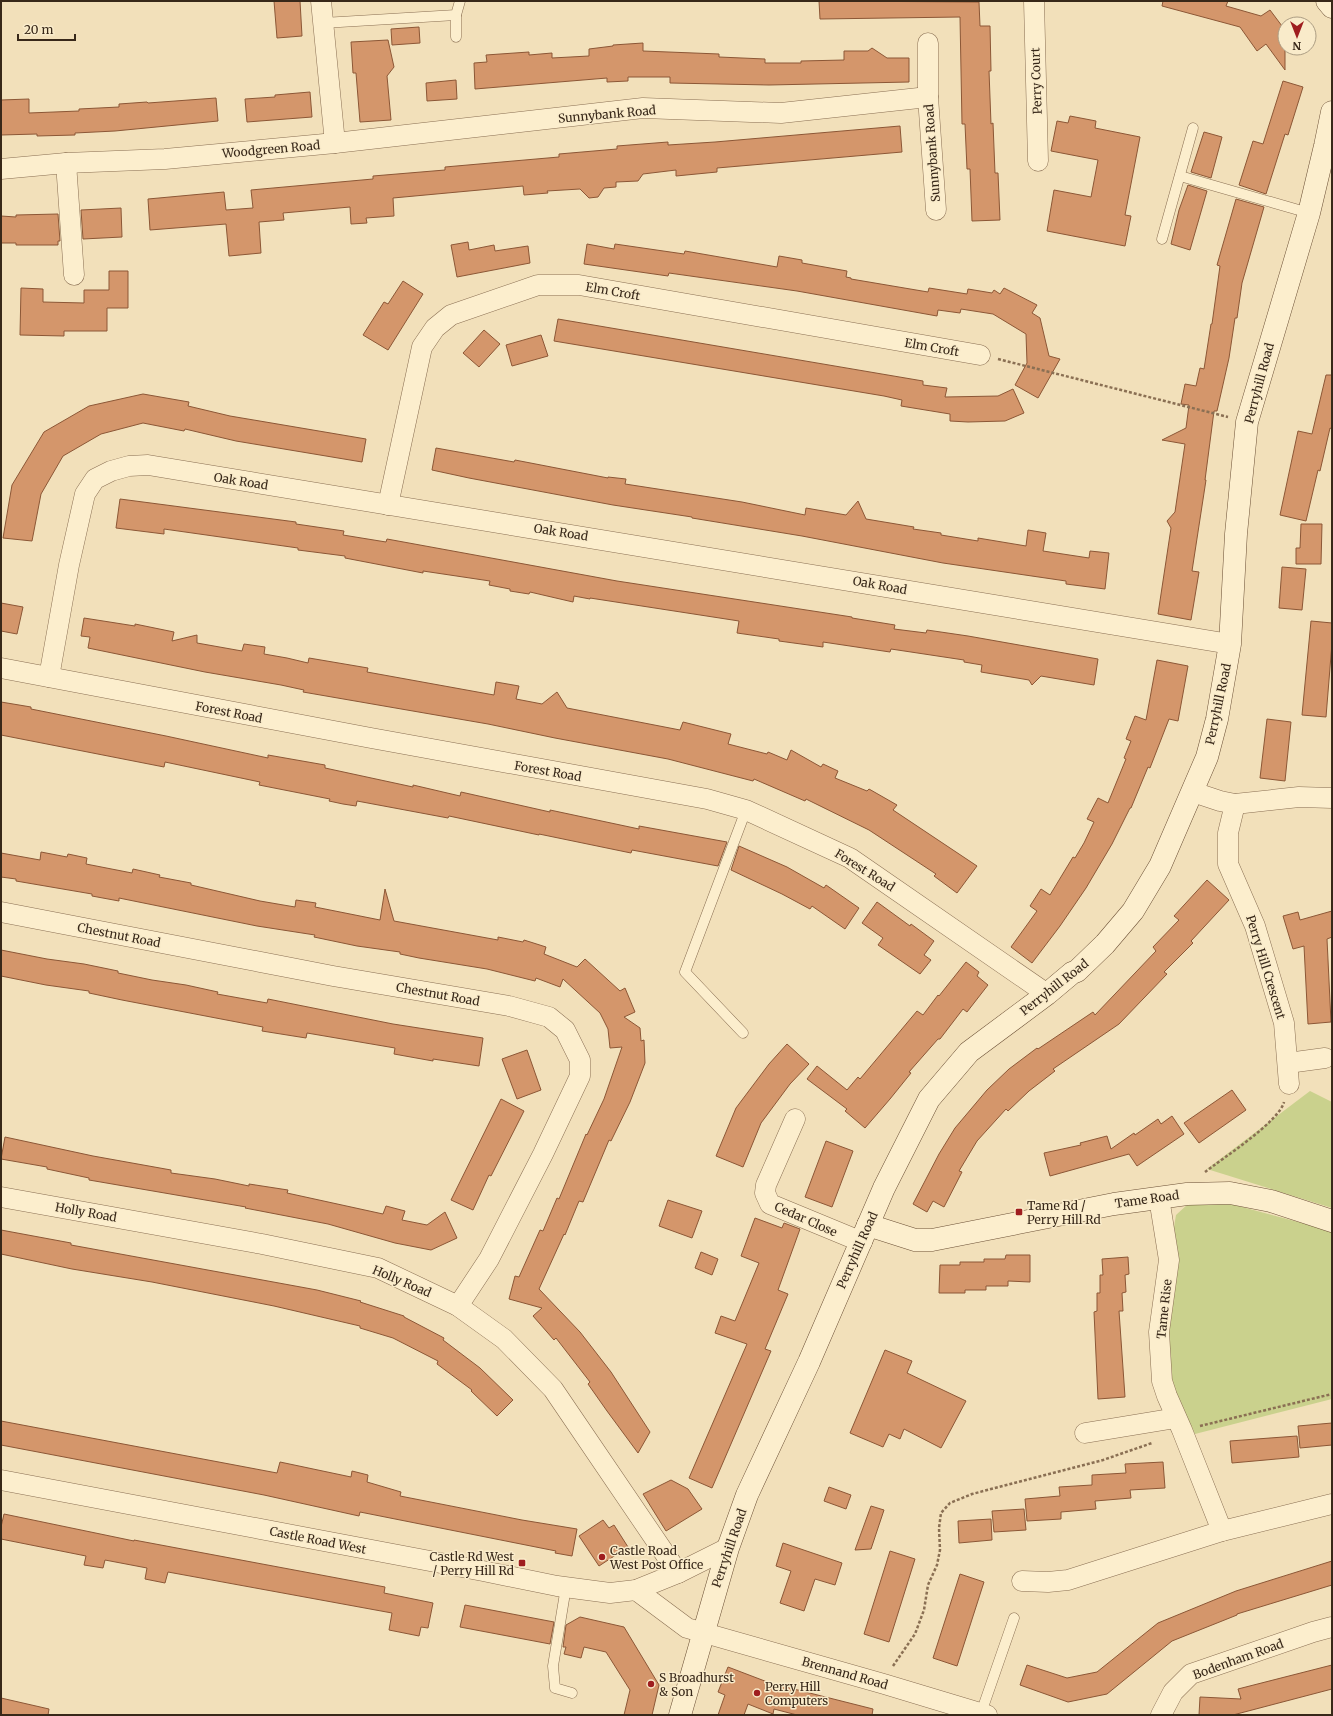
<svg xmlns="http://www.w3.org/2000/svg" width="1333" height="1716" font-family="Merriweather,serif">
<rect width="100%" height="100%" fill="#f2e0ba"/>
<g fill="#cad18d">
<path d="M1310,1091l22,11v106l-125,-39z"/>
<path d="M1216,1200l116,31v168l-137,35 -28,-55 -3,-45 9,-60 1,-47 2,-12 12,-11z"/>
</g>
<g fill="#d4966b" stroke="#8c5736">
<path d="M274,1h26l2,35 -25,2z"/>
<path d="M819,1l160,1 1,24h10l1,45h-2l2,53 2,-1 2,50h3l2,47 -28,1 -2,-52h-3l-2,-45h-3l-2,-107 -140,2z"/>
<path d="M1163,1h65l-2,5 35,10 9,-6 15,20v40l-19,-26 -9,7 -17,-24 -78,-21z"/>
<path d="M419,27l1,16 -28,2 -1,-16z"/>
<path d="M388,40l6,27 -7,9 4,44 -31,2 -4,-49h-3l-2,-31z"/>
<path d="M643,43v8l76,3v3l46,2v4h36v-2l43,-1v-9h24l4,-3 15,10h22v24l-140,3 -99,-2v-6h-42v4l-21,1v-4l-132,11 -1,-26 13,-1 -1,-7 43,-3v3l23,-2v5l37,-2v-7l24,-3v-1z"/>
<path d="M456,80l1,19 -30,2 -1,-18z"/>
<path d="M1283,81l20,6 -15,48 -3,-1 -19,60 -27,-9 14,-44 10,3z"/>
<path d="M310,92l2,25 -65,5 -2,-23 30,-2v-2z"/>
<path d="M216,98l2,23 -103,10 -40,2v2l-38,1v-2l-36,1v-35l28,-1v14l50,-2v-2l40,-2v-3l28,-2 1,1z"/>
<path d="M1070,116l26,5 -1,7 45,9 -15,78 6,1 -6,30 -78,-15 7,-41 37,7 7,-37 -47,-9 6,-30 11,2z"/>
<path d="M900,126l2,26 -185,16v4l-41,4v-6l-33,4 -5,7 -22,1v5l-12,1 -6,9 -9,1 -9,-9 -33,2 1,2 -24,2 -1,-9 -130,12 1,18 -28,2 1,5 -16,1 -1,-17 -67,6 1,7 -25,2 2,31 -32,3 -3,-32 -76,6 -2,-31 76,-7 2,18 27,-2 -2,-18 122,-11v-3l72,-6v-3l114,-10v-3l58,-5v-3l51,-4v3l47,-3z"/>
<path d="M1204,132l18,5 -11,41 -20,-6z"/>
<path d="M1188,185l19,6 -17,59 -19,-6 8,-34z"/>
<path d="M1236,199l28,8 -22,76 -5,35h-2l-6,40 -12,53h-3l-9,69h1l-14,91 7,1 -8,48 -33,-6 13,-86 -4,-7 8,-9 10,-68 -23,-4 24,-12 3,-23 -8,-1 4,-20 11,2 4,-18 4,1 7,-45h1l8,-58 -3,-1z"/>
<path d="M121,208l1,29 -39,2 -2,-29z"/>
<path d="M58,214l2,27h-2v4h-42v-2h-15v-27l15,1v-2z"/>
<path d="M468,242l1,8 25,-5 1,6 33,-5 2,17 -73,14 -6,-32z"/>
<path d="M587,244l27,5 1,-5 69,10 1,-3 92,16 2,-11 23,4v3l45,8 -1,6 5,1v1l77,13 1,-4 38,6 1,-5 24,4 2,-3 6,4 4,-6 33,17 -5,8 8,5 9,38 11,3 -22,39 -23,-13 12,-22 -1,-29 -33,-20 -32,-5 -1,4 -22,-3 -1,6 -140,-25 -128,-18 -1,3 -84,-12z"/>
<path d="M109,271h19v37h-21v23h-43v5l-44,-1 1,-47 22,1v13l41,1v-13h25z"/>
<path d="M403,281l20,13 -35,56 -25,-15 21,-33 4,2z"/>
<path d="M558,319l365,62v4l24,3 -2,9 53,-1 15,-7 11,24 -19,8 -37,1 -18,-1v-7l-49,-8 1,-6 -18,-4 -330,-55z"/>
<path d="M484,330l16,14 -21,23 -16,-14z"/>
<path d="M541,335l7,21 -36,10 -6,-21z"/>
<path d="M1326,375h6v54l-2,-1 -10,43 -2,-1 -12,51 -26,-6 18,-84 14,3z"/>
<path d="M143,394l46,8 -1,4 42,10 136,23 -4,23 -126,-21 -51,-12 -1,2 -41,-8 -42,11 -38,22 -22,38 -9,47 -29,-3 9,-53 32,-53 45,-26z"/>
<path d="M436,448l78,14 1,-2 93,18v-1l18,2 -1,5 117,18 63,13 1,-7 40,7 12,-14 8,18 48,8 -1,2 28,4v2l37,6v-3l48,8 2,-16 18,3 -3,18 46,7 1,-7 19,2 -4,36 -39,-5v-3l-123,-18 -141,-27 -110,-18v-1l-79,-12 -144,-27 -37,-8z"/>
<path d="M120,499l176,23v2l48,7 -1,4 43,7 1,-3 230,42 235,36v1l43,7 -1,4 32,4 1,-3 41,6 130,23 -4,26 -53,-9 -9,9 -3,-5 -48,-8 1,-7 -18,-3v-2l-73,-11 -1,3 -67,-10v5l-44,-6v-2l-42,-6 2,-12 -149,-23v1l-16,-3 -1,6 -43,-10 -1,2 -19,-3v-2l-21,-4 1,-4 -67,-10v2l-78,-15v-2l-47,-6v-2l-134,-19v5l-48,-6z"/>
<path d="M1301,524h21l-1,40h-25v-16h4z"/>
<path d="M1282,567l24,2 -4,41 -23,-2z"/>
<path d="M1,603l22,4 -6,27 -16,-3z"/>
<path d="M84,618l51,8v-2l39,8 -2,9 25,-6v8l45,8 2,-7 21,3 -1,7 23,4 21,5 1,-5 59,10 -1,4 127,23 2,-13 23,4 -3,13 26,5 15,-12 10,16 113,22 3,-8 48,12 -3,10 39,10 1,-2 19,8 4,-10 30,17 2,-3 15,7 -3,7 32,13 2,-2 28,16 -4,5 84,56 -20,27 -23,-17 2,-2 -67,-44 -63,-31 -1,2 -51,-22 -1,2 -85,-22 -113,-21 -67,-14 -185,-32 1,-2 -23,-5 -76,-13 -117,-24 2,-11 -9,-1z"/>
<path d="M1311,621l21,2v20l-6,74 -24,-2z"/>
<path d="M1157,660l31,6 -10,55 -9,-2 -19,49 -2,-1 -17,41h-1l-18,36 -26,44 -26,38 -28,37 -21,-16 26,-36 -7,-5 11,-17 9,6 23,-38 2,1 9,-15 10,-21 -7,-3 11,-21 10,5 18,-44 -2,-1 7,-17 -5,-2 9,-23 11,4z"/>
<path d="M1,702l30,5v2l135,27 102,22v-3l57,10v3l88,19v-2l47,11 1,-4 89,20v-2l89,19v-3l88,16 -9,24 -86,-16 -1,3 -92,-19v1l-90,-19 -1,2 -91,-17 -1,5 -13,-2 -14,-3 1,-2 -71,-14 1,-3 -95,-20 -1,5 -163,-32z"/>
<path d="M1267,719l24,3 -6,59 -25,-3z"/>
<path d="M739,846l48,21 37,21 2,-3 33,23 -14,21 -33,-23 -2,3 -28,-15 -51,-24z"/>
<path d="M41,852l26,5 1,-3 19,4 -1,6 46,9 1,-4 27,6 -1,2 32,6v2l69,16 35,6 1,-7 20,3 -1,4 65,13 5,-31 9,32 104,19v-3l25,5 1,-2 22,7 -2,7 33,13 8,-8 35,32 5,-3 10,24 -11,5 16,11 1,13 3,-1 1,23 -15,39 -19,39 -2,-1 -26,62 -4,-1 -14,34 -1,-1 -25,55 41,43 31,40 39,60 -12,21 -31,-42 -19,-27 2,-2 -34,-44 -2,2 -21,-24 9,-8 -33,-9 6,-23 4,1 21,-47 3,1 14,-33 2,1 27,-65 1,1 17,-36 18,-52 -12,1 -2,-19 -8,-16 -37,-34 -3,8 -24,-9 -1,3 -48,-12 -68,-11 -19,-4v-2l-43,-6 -43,-9 1,-2 -58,-9 -138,-28v3l-27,-5v-2l-76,-13v-2l-15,-2v-24l39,7z"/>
<path d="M1207,880l22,20 -38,41 2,2 -29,29 3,2 -48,50 -66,45 2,2 -26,20 -21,20 -2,-2 -29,32 -18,30 3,1 -18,35 -11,-6 -6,11 -14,-8 26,-50 16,-26 32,-38 22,-21 28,-21 1,1 55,-37 2,3 61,-64 -3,-4 26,-27 -5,-4z"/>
<path d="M877,902l33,24 1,-2 23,17 -10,14 7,5 -11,14 -42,-29 5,-7 -21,-15z"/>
<path d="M1332,911v26l-5,2 4,83 -23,2 -4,-78 -11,3 -10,-33 15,-4 2,8z"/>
<path d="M1,950l46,9 37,5 34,7v2l34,7 34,5 32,7 -1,2 50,9 1,-4 125,25 90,14 -4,28 -46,-7v2l-39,-7 1,-6 -88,-15 -1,5 -44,-7 1,-4 -141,-27 -33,-7v-2l-43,-6 -45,-9z"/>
<path d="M966,962l13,10 -2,4 11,9 -21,27 -4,-3 -23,30h-2l-29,33 2,1 -21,26 -25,29 -20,-17 2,-2 -40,-30 10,-13 30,24 11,-13 2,2 57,-68 6,4 15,-20 1,1z"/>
<path d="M787,1044l22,20 -19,20 -29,39 -18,44 -27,-11 20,-48 33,-44z"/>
<path d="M527,1050l14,40 -24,9 -15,-40z"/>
<path d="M1232,1090l14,20 -47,33 -15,-20z"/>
<path d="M501,1099l23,12 -33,65 -2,-1 -16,35 -22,-10z"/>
<path d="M1172,1116l12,18 -47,32 -8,-12 -79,22 -6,-23 37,-8 -1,-2 27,-7 4,13 23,-16 1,2 23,-16 3,5z"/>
<path d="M5,1137l88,19 78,14v3l44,6 34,7v-2l39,6 -1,3 96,21 3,-8 19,5 -3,9 25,5 18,-13 12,26 -26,12 -36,-7 -67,-19 -83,-16 1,-1 -157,-27v-2l-42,-9v-2l-46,-8z"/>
<path d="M826,1141l27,10 -21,56 -27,-10z"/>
<path d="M668,1200l34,11 -10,27 -33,-12z"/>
<path d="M755,1218l27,10 2,-5 16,6 -22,61 10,4 -23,55 6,2 -59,137 -23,-10 58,-134 -32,-11 6,-17 14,5 24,-58 -18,-7z"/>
<path d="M1,1230l70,13v2l246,45 44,11 -1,1 44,14v1l40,21 -1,2 37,28 33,32 -16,16 -26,-25 1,-1 -35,-26 1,-3 -45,-23 -33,-10v-2l-86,-20 -122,-24 -80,-13 -71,-15z"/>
<path d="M701,1252l17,7 -6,16 -17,-7z"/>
<path d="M1006,1255h24v27l-22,-1v5h-22v4h-21v3h-26l1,-28h20v-3h24v-3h21z"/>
<path d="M1128,1257l1,17 -4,1 1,17 -4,1 1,18h-4l6,86 -27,2 -4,-87 3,-1v-18h3v-18h3l-1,-16z"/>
<path d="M885,1350l27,11 -5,12 59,28 -25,47 -37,-19 -4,10 -11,-5 -6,13 -33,-14z"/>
<path d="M1,1421l276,52 3,-11 71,15 1,-6 16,4 -1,7 34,10 -1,4 122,24 55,9 -5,27 -17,-3 1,-2 -196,-39 -1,4 -95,-21 -263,-50z"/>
<path d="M1332,1423v22l-32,3 -2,-22z"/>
<path d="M1297,1436l2,21 -67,6 -2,-22z"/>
<path d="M1163,1462l2,26 -35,2 1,8 -36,3 1,8 -35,3v7l-34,2 -2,-22 35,-3 -1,-9 33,-2v-10l34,-2 -1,-9z"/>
<path d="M671,1480l17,9 14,20 -36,22 -23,-37z"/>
<path d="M829,1487l22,8 -5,14 -22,-8z"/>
<path d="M871,1506l13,4 -13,39 -16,1z"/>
<path d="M1024,1509l2,21 -32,2 -2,-21z"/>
<path d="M4,1514l130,27v-1l251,47 -1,6 49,10 -5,25 -7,-1 -2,9 -30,-6 3,-17 -224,-41 -3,11 -20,-4 2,-11 -42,-8 -2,8 -19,-3 2,-9 -85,-17v-12z"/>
<path d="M991,1519l1,21 -33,3 -1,-22z"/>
<path d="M603,1520l6,8 5,-3 14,22 -29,19 -20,-30z"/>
<path d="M783,1543l59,20 -7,22 -20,-6 -11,32 -24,-8 11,-32 -15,-5z"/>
<path d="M890,1551l25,8 -26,83 -25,-8z"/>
<path d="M1332,1561v24l-95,29v1l-65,26 -65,53 -39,8 -48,-17 7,-20 40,13 30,-6 61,-49 78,-32z"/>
<path d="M960,1574l24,8 -27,84 -24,-8z"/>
<path d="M465,1605l89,17 -4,22 -90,-17z"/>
<path d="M580,1617l44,10 35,58 -7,30h-28l6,-25 -24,-38 -22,-5 -3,11 -17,-4 2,-7h-3l3,-22z"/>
<path d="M1332,1665v24l-99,26h-34l1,-18 41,2 -3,-10z"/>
<path d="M728,1667l42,16 103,26 -1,6h-75l-23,-6 -1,5 -25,-10 -4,11h-26l7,-20 -7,-3z"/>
<path d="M1,1698l48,11 -1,6h-47z"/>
</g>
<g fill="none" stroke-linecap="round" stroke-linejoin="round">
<g stroke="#8a6f53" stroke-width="11">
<g id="lane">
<path d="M323,23l133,-8 4,-14"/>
<path d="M456,37v-22"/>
<path d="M1180,176l129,37"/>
<path d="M1162,239l31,-111"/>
<path d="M743,1033l-58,-61 61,-162"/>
<path d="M566,1587l-13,79 2,22 17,5"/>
<path d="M981,1713l33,-95"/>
</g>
</g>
<g stroke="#8a6f53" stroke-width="21">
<g id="street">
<path d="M321,1l14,142"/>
<path d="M1034,1l4,160"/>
<path d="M928,43v54l8,113"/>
<path d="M66,163l8,112"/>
<path d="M1,169l65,-6 99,-4 170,-16 308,-35 138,5 147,-16"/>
<path d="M388,505l34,-158 13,-19 16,-13 87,-30h41l401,70"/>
<path d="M1,668l370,70 336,61 39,11 104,48 197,136"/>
<path d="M49,677l20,-112 16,-71 10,-15 16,-8 18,-5 19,-1 1082,179"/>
<path d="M1193,792l27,9 15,3 64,-7 33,1"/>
<path d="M1235,804l-7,29v31l27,62 29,97 5,61"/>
<path d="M1,912l332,64 176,30 40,11 16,13 15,30v16l-37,78 -54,105 -31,47"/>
<path d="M1288,1063l37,-5"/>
<path d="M795,1119l-29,66 -1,8 5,11 92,38"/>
<path d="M1,1197l261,47 116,24 80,38 46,33 49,50 125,184"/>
<path d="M1159,1198l10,62 -10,72 3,49 5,15 15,34 40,101"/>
<path d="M1085,1433l91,-15"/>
<path d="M1,1480l482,91 74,15 53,7 26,-3 42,-17 50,-25"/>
<path d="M1022,1581l26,1 20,-2 154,-49 110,-27"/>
<path d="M636,1590l51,38 197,56 103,31"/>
<path d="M1161,1715l12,-23 18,-18 122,-42 19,-5"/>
</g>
</g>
<g stroke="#6c5036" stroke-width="23">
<g id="secondary">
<path d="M1327,1l5,6"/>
<path d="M868,1225l47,15h17l182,-36 73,-10 43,-1 41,8 61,20"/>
<path d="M680,1715l48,-167 19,-53 62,-133 75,-174 45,-89 40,-47 78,-58 25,-21 5,-2 28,-27 28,-33 27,-45 47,-109 10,-38 13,-75 6,-110 11,-112 62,-209 16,-67 7,-34"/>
</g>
</g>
<g stroke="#8a6f53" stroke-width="2.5" stroke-dasharray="3 2" stroke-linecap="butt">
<path d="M998,359l230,58"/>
<path d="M1205,1172c18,-14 74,-50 79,-70"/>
<path d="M1200,1426l132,-32"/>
<path d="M893,1666l22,-32 9,-24 4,-25 9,-20 3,-15 -1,-22 2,-15 9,-10 22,-9 131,-34 49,-17"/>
</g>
<use href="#lane" stroke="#fceecd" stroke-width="10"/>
<use href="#street" stroke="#fceecd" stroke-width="20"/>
<use href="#secondary" stroke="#fceecd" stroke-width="22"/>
</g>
<g fill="#9f1d1f" stroke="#f9ebca" stroke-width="1.5">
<rect x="1015" y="1208" width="8" height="8" rx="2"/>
<circle cx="602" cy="1557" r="4"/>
<rect x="518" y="1559" width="8" height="8" rx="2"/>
<circle cx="651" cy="1684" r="4"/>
<circle cx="757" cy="1693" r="4"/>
</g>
<g text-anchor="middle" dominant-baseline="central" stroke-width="3" stroke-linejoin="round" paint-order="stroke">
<g font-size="12" fill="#382819" stroke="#f9ebca">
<text transform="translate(1036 81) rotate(-92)">Perry Court</text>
<text transform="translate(607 114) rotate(-5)">Sunnybank Road</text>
<text transform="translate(271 149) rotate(-5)">Woodgreen Road</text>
<text transform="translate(932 153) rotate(-94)">Sunnybank Road</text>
<text transform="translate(613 291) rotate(10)">Elm Croft</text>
<text transform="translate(932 347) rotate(10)">Elm Croft</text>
<text transform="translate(1259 383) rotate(-75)">Perryhill Road</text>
<text transform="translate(241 481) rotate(9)">Oak Road</text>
<text transform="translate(561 532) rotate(9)">Oak Road</text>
<text transform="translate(880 585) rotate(10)">Oak Road</text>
<text transform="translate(1218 704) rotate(-78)">Perryhill Road</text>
<text transform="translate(229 712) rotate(11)">Forest Road</text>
<text transform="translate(548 771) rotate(10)">Forest Road</text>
<text transform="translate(865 870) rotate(32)">Forest Road</text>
<text transform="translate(119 935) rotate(11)">Chestnut Road</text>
<text transform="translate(1266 967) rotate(73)">Perry Hill Crescent</text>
<text transform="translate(1054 987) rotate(-38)">Perryhill Road</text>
<text transform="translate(438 994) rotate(10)">Chestnut Road</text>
<text transform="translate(1147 1199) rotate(-8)">Tame Road</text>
<text transform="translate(86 1212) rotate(10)">Holly Road</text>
<text transform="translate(806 1219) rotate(24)">Cedar Close</text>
<text transform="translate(857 1250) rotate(-66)">Perryhill Road</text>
<text transform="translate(402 1281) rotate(23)">Holly Road</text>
<text transform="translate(1164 1309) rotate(-84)">Tame Rise</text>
<text transform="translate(318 1540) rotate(11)">Castle Road West</text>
<text transform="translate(729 1548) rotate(-71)">Perryhill Road</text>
<text transform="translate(1238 1659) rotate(-20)">Bodenham Road</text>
<text transform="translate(845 1673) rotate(16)">Brennand Road</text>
</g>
<g font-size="12" fill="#382819" stroke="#f9ebca" text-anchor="start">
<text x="1027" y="1205">Tame Rd /<tspan x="1027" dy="14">Perry Hill Rd</tspan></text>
<text x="610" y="1550">Castle Road<tspan x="610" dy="14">West Post Office</tspan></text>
<text x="514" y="1556" text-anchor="end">Castle Rd West<tspan x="514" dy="14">/ Perry Hill Rd</tspan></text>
<text x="659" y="1677">S Broadhurst<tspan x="659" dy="14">&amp; Son</tspan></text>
<text x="765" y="1686">Perry Hill<tspan x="765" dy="14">Computers</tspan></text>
</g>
</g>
<rect width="1333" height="1716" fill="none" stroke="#382819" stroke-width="4"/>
<g transform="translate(1297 36) rotate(180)"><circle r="19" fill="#f9ebca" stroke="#ac9d83"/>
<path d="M0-3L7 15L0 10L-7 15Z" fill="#9f1d1f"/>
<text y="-6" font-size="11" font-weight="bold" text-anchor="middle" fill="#382819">N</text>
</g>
<path d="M18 34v6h57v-6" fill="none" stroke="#382819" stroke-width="2"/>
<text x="24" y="34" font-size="12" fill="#382819" stroke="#f9ebca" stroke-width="3" paint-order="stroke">20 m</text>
</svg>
